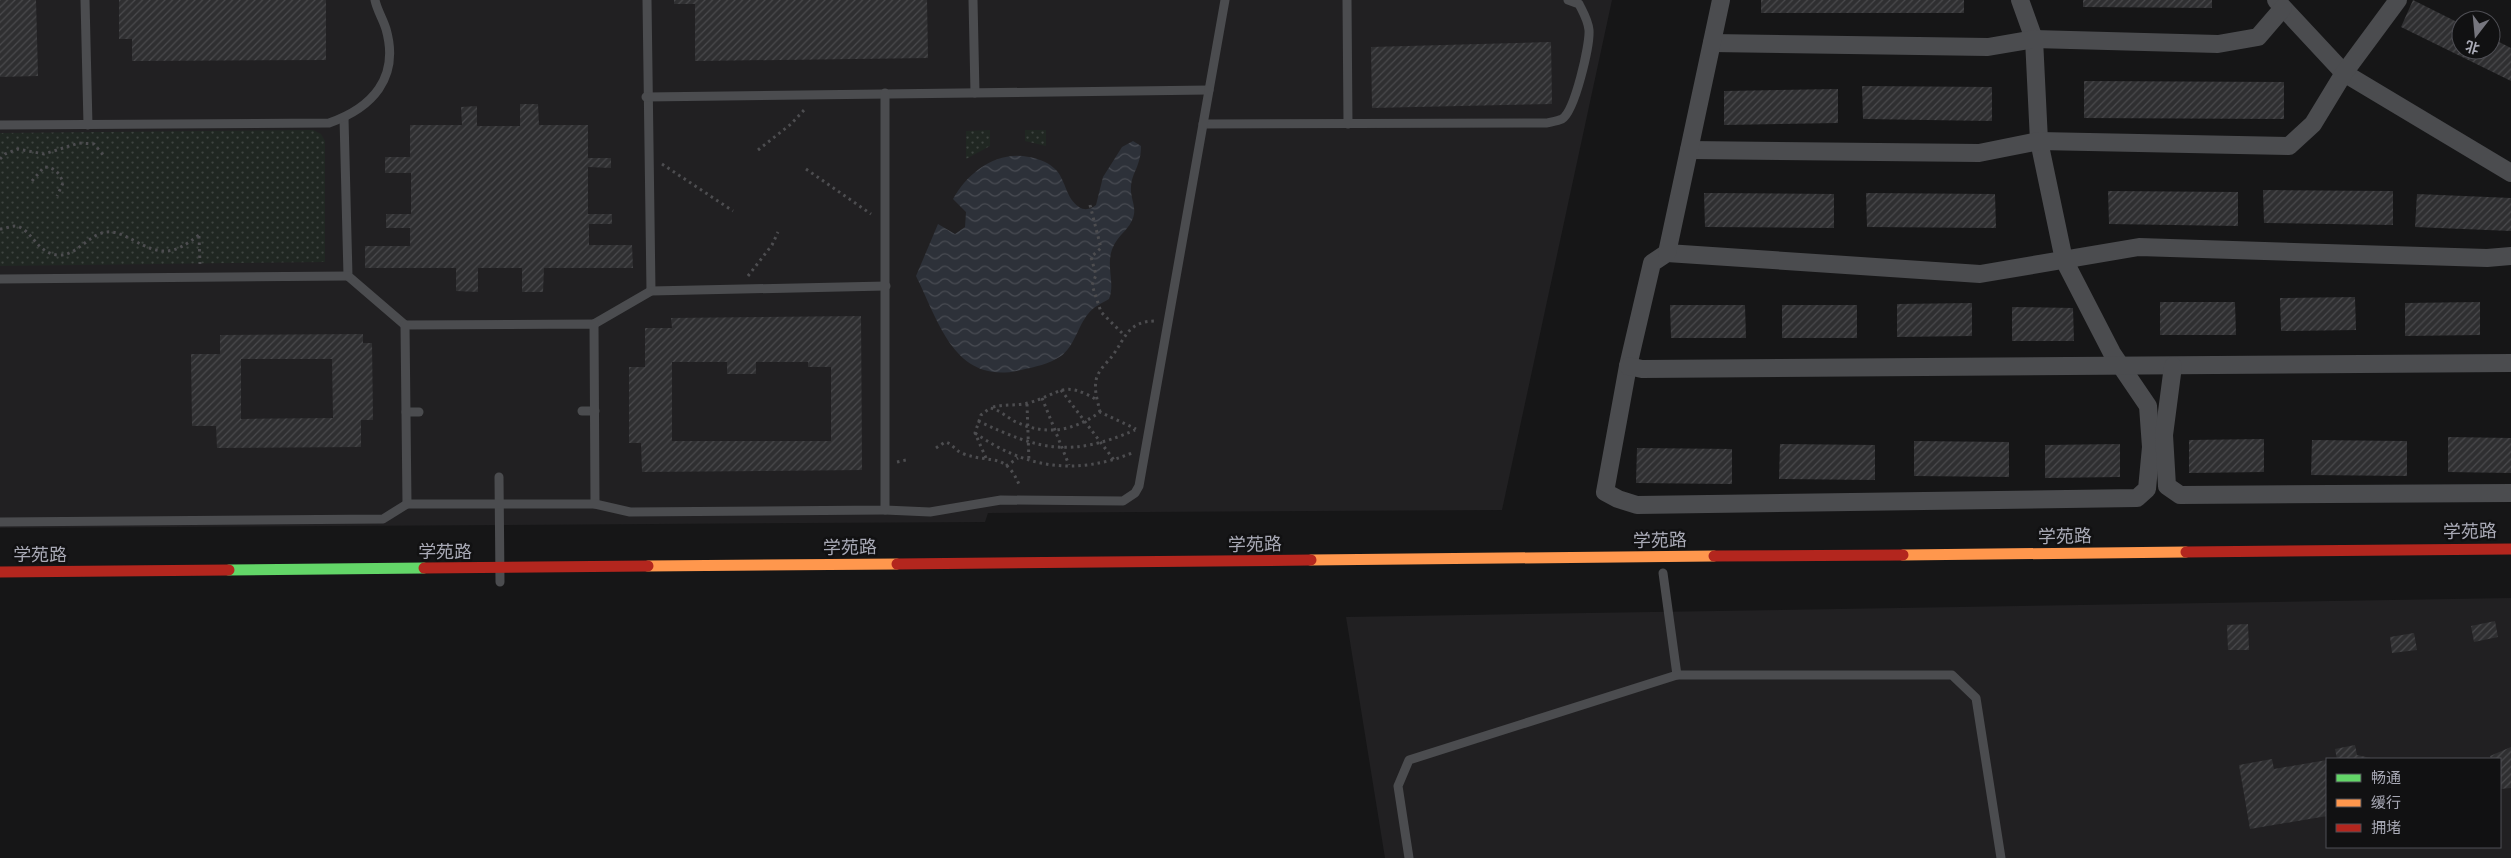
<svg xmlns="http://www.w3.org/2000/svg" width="2511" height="858" font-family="'Public Sans','Noto Sans SC',sans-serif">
<defs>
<pattern id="green-dots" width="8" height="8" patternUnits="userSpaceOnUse" patternTransform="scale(1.25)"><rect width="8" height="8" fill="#202722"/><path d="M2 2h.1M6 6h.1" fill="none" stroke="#3e4440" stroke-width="1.8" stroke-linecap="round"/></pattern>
<pattern id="water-waves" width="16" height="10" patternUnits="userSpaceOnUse" patternTransform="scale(1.25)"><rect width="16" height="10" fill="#2d3139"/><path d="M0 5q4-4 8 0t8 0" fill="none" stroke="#494c53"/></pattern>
<pattern id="building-hatch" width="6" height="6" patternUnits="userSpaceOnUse" patternTransform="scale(1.25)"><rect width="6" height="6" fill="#2f2f31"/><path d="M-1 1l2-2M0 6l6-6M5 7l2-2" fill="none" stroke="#4a4a4d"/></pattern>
</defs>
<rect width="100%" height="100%" fill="#161617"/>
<g fill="#212022" fill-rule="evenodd">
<path d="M0,0h1612l-110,510 -514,3 -3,9 -985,6z"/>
<path d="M2511,598v260h-1126l-39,-241zM2327,759h173v88h-173z"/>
</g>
<g fill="url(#green-dots)">
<path d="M313,130l8,4 4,7v121l-325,4v-133z"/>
<path d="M990,130v16l-24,13v-28z"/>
<path d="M1025,130h21v16l-21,-5z"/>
</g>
<path fill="url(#water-waves)" d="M1133,141l8,5c0,20 -9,26 -10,41 -1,11 6,20 2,31 -5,14 -17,17 -22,35 -4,16 4,31 -2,46 -8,5 -15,7 -21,15 -10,12 -14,33 -27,42 -12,8 -26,11 -40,14 -66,16 -82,-48 -105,-94l22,-52 17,10 10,-7 1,-15 -13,-13c15,-27 44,-49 76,-42 11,2 21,6 28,14 9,11 9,27 22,36 6,4 12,2 17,-2l7,-28 19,-30z"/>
<g fill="url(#building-hatch)" fill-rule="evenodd">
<path d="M0,0h36l2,76 -38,1z"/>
<path d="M119,0h207v60l-194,1v-22h-13z"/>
<path d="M674,0h253l1,58 -233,3v-57h-21z"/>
<rect x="1761" y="0" width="203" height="13"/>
<path d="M2083,0h129v8l-129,-1z"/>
<path d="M2413,0l48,24v26h30v-12l20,10v33l-110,-54z"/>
<path d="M1551,42l1,62 -180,4 -1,-61z"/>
<path d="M2084,81l200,1v37l-200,-1z"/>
<path d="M1862,86l130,1v34l-129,-2z"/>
<path d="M1838,89v34l-114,2v-34z"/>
<path d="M520,104h18l1,21h49v33h23v10l-23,-1v47h24v10h-23v21h43l1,23h-89l-1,24h-21v-24h-44v24l-22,-1v-23h-91v-22h45v-18h-24v-14h25v-41h-26v-16h25v-32h52l-1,-18 16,-1v20h43z"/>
<path d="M2263,190l130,1v34l-129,-2z"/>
<path d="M2108,191l130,1v34l-129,-2z"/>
<path d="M1704,193l130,1v34l-129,-1z"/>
<path d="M1866,193l129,1 1,34 -129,-1z"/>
<path d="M2417,194l94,4v33l-96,-4z"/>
<path d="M2355,297l1,33 -75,1 -1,-33z"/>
<path d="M2160,302h75l1,33h-76z"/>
<path d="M2480,302v33l-75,1v-33z"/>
<path d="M1972,303v33l-75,1v-33z"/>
<path d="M1670,305h75l1,33h-75z"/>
<rect x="1782" y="305" width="75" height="33"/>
<path d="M2012,307l61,1 1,33h-62z"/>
<path d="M861,316l1,154 -220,2 -1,-29h-12v-76h16v-39h27l-1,-10zM672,362h55v12h29v-12h52v5h23v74h-159z"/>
<path d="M363,334v9h9l1,77h-12v27l-144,1 -1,-22h-24l-1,-72h29v-19zM241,359h91l1,59 -92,1z"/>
<path d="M2448,437l63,1v35l-63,-1z"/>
<path d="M2264,439v33l-75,1v-33z"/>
<path d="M2312,440l95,1v35l-96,-1z"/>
<path d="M1914,441l95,1v35l-95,-1z"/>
<path d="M1780,444l95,1v35l-96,-1z"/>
<path d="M2120,444v33l-75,1v-33z"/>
<path d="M1637,448l95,1v35l-96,-1z"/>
<path d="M2495,621l3,16 -24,5 -3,-16z"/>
<path d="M2248,624l1,26h-21l-1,-25z"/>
<path d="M2414,633l3,17 -25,3 -2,-16z"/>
<path d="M2355,745l2,10 18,4h-38l-2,-10z"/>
<path d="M2511,747v41l-11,1v-30h-9l-1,-3z"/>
<path d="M2272,759l2,10 53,-9v56l-77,13 -11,-64z"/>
</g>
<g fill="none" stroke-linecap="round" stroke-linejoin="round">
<g stroke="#4d4d50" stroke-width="3" stroke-dasharray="2.5 4" stroke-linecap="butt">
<path d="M758,150l33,-26 15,-16"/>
<path d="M0,159l5,-5 13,-5 26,5 35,-11 15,1 10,12"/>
<path d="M662,164l71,47"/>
<path d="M806,169l65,45"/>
<path d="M32,181l12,-14c10,0 16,6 19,16l-6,13"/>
<path d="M1090,205l11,43 -10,9 5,18 -4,10 9,27 23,23"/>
<path d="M0,229c5,0 10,-3 15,-3 16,1 22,29 44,29 18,1 29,-21 48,-23 9,-1 18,4 26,8 29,16 40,15 66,-5"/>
<path d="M199,236l1,28"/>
<path d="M748,276l24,-31 6,-13"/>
<path d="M1061,390l53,70"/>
<path d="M1042,398l27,67"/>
<path d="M1027,404l2,58"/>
<path d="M993,407c11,-3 24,-1 35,-4 33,-9 34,-24 69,-3"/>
<path d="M1100,412c-2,-10 -6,-21 -4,-31 1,-10 11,-18 17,-26 13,-18 15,-34 43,-34"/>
<path d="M978,421c62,29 92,37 157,9"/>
<path d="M975,433c50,35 100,43 157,20"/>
<path d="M936,448l9,-6c8,2 10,9 19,12 27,10 42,-3 56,33"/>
<path d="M986,458l-11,-25 6,-18 9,-7c8,1 17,9 24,13 31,15 58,11 86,-9l36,17"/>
<path d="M897,462l9,-2"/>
<path d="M1006,466l12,-8"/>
</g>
<g stroke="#4b4c4f" stroke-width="9">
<path d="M85,0l3,125"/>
<path d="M647,0l4,291"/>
<path d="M973,0l2,93"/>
<path d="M1347,0l1,124"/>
<path d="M646,97l563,-7"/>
<path d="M344,118l4,158 57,49"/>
<path d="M1203,124l344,-1c4,-1 11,-2 15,-4 13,-8 28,-74 27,-89 -1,-10 -6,-18 -10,-26l-11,-4"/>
<path d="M0,125l329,-2c43,-15 71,-45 57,-94 -3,-10 -9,-19 -11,-29"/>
<path d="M0,279l348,-3"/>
<path d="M594,324l57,-33 235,-5"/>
<path d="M582,411h13"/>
<path d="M406,412h13"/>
<path d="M499,477l1,105"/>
<path d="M407,504l-2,-179 189,-1 1,180"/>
<path d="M885,510l45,2 71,-12 122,1 12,-8 4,-7 86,-486"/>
<path d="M0,522l383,-3 24,-15h188l35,8 255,-2v-417"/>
<path d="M1663,573l14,102"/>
<path d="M1409,858l-11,-72 11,-26 268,-85h275l24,23 25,160"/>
</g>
<g stroke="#4b4c4f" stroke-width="18">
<path d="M2020,0l14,39 5,102 25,119 48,93 36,53 3,41 -4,42 -10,9 -500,7 -19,-6 -13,-7 23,-126 24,-103 15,-10 313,21 159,-27 348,11 24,-2"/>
<path d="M2276,0l68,73 167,100"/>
<path d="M1712,43l276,4 46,-8 184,5 40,-7 25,-29"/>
<path d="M1689,150l290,3 60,-12 250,5 24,-22 31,-51 54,-73"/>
<path d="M1667,253l54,-253"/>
<path d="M1628,366l14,3 869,-6"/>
<path d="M2173,366l-9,69 3,51 13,9 331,-2"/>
</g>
<path stroke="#63d668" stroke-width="11" d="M229,570l195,-2"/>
<g stroke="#ff974d" stroke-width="11">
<path d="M1903,555l283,-3"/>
<path d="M1311,560l403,-4"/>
<path d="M648,566l249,-2"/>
</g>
<g stroke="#b3261e" stroke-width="11">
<path d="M2186,552l325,-3"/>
<path d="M1714,556l189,-1"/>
<path d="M897,564l414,-4"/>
<path d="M424,568l224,-2"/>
<path d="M0,572l229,-2"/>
</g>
</g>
<g text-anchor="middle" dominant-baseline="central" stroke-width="5" stroke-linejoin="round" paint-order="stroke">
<g font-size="18" fill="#a9aab6" stroke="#111112">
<text transform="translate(2470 531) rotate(-1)">学苑路</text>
<text transform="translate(2065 536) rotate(-1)">学苑路</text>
<text transform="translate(1660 540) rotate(-1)">学苑路</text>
<text transform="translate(1255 544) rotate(-1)">学苑路</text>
<text transform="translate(850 547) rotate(-1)">学苑路</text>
<text x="445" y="551">学苑路</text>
<text x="40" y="554">学苑路</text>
</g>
</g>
<rect x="2326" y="758" width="175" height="90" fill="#111112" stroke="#4e4e54"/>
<rect x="2336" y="774" width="25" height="8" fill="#63d668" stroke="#4e4e54"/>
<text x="2371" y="783" font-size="15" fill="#a9aab6">畅通</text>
<rect x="2336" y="799" width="25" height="8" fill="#ff974d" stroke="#4e4e54"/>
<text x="2371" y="808" font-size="15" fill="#a9aab6">缓行</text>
<rect x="2336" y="824" width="25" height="8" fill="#b3261e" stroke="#4e4e54"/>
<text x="2371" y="833" font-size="15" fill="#a9aab6">拥堵</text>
<g transform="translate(2476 35) rotate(196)"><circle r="24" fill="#111112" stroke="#4e4e54"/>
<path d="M0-4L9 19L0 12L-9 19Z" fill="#76767e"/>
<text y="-8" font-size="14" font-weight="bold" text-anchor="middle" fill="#a9aab6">北</text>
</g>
</svg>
